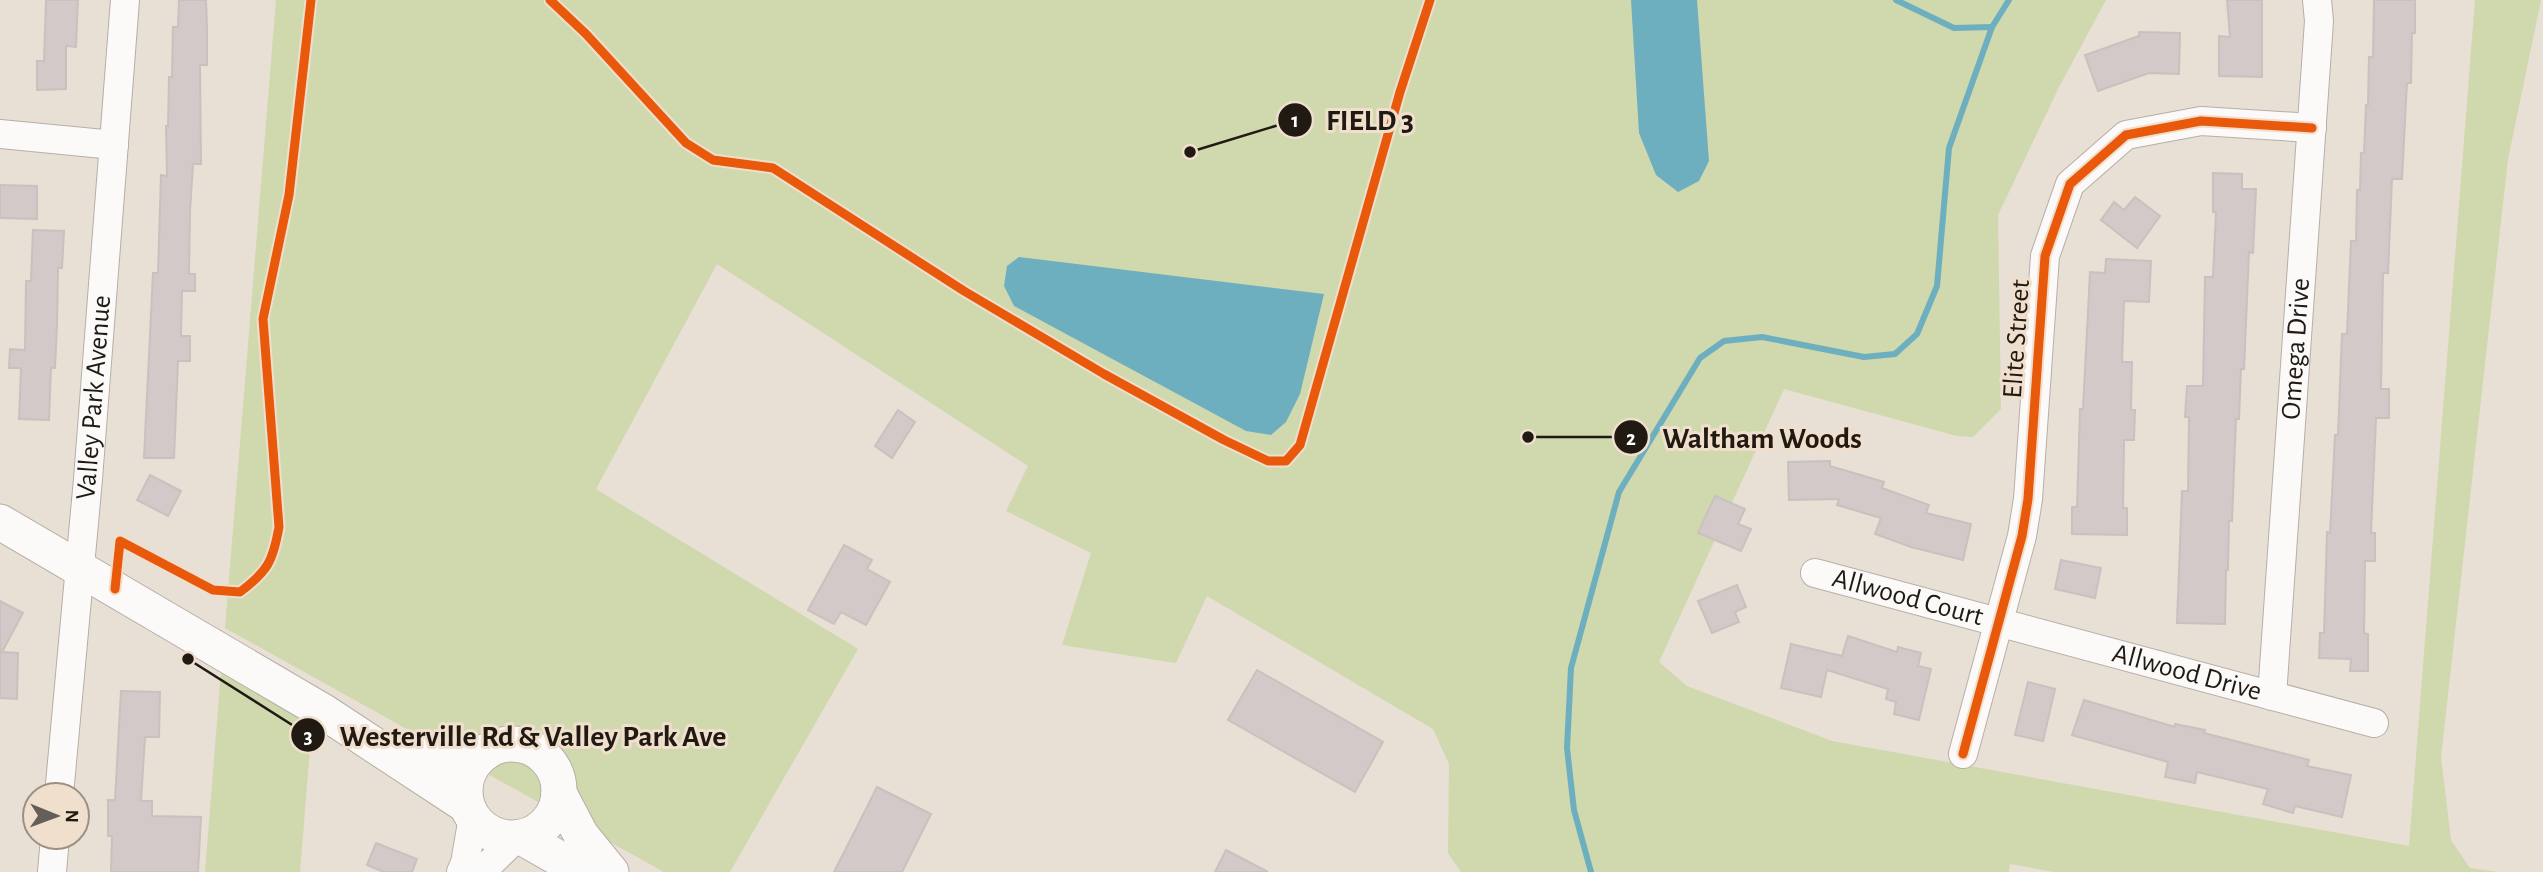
<svg xmlns="http://www.w3.org/2000/svg" width="2543" height="872" font-family="'Alegreya Sans',sans-serif">
<rect width="100%" height="100%" fill="#e8dfd5"/>
<g fill="#d0d8ae">
<path d="M276,0h1830l-47,87 -61,128 3,194 -28,28 -16,-1 -173,-47 -125,273 28,24 145,55 577,105 66,-846h66l-33,159 -67,598 10,83 19,28 28,4h-444l-44,-8 -1,8h-548l-13,-19 1,-89 -16,-35 -226,-133 -31,67 -114,-18 29,-92 -85,-42 22,-45 -311,-202 -121,225 262,160 -128,223h-66l-439,-244z"/>
<path d="M221,672l91,52 -12,148h-95z"/>
</g>
<g fill="#6eafbf">
<path d="M1631,0h66l12,161 -10,20 -21,11 -22,-17 -17,-42z"/>
<path d="M1019,257l305,37 -24,100 -14,28 -15,13 -25,-4 -232,-125 -10,-20 3,-20z"/>
</g>
<g fill="none" stroke-linecap="round" stroke-linejoin="round">
<g stroke="#6eafbf" stroke-width="6">
<path d="M1896,0l58,28 38,-1"/>
<path d="M1591,872l-17,-62 -7,-62 4,-80 48,-176 81,-134 24,-17 38,-4 102,20 31,-3 22,-20 20,-48 12,-138 43,-121 17,-27"/>
</g>
</g>
<g fill="#d2c9c8" stroke="#cac1bf" stroke-width="2">
<path d="M46,0h32l-2,47 -10,-1v43l-29,1v-29h7z"/>
<path d="M179,0h27l1,28v37h-7l1,99h-8l-3,48 -1,62h6v17h-13l-1,45h9v25h-12l-4,97h-30l9,-185h5l3,-98 6,1 -1,-50h2l1,-49h3l1,-50h5z"/>
<path d="M2227,0h35v77l-43,-1v-40l11,1z"/>
<path d="M2374,0h41v33h-3l-1,50h-4l-5,96h-10l-4,94h-5l-2,116h8v29h-13l-5,115h4v28h-10l-1,72 4,1v37h-18l1,-12 -32,-1 1,-25h4l3,-101 3,1 5,-98h3l4,-101h5l4,-93h5l1,-51h3l1,-37h3l2,-48h2l1,-48h4z"/>
<path d="M2139,32l41,1 -1,41 -30,-1 -51,18 -13,-36 54,-19z"/>
<path d="M2213,173l29,1v15h14l-3,64 -4,-1 -5,117h-3l-2,50h-3l-4,102h-3l-1,49h-2l-1,54 -48,-1 5,-132h6l1,-74h-4l2,-31h16l2,-109h8l3,-65h-3z"/>
<path d="M0,185l37,1v33l-37,-1z"/>
<path d="M2135,197l25,19 -23,32 -36,-28 13,-18 10,8z"/>
<path d="M33,230l31,1 -2,37h-4l-1,57 -2,43h-4l-2,52 -30,-1 2,-51h-12l1,-19 15,1 1,-69h5z"/>
<path d="M2106,259l45,2 -2,41 -25,-1 -2,61h10l-1,48h4l-1,30h-10l-1,68h4v27l-55,-1v-27h5l3,-98h3l7,-137 15,1z"/>
<path d="M898,410l17,12 -23,36 -17,-12z"/>
<path d="M1830,461v5l54,16 -2,6 47,17 -3,8 45,11 -8,36 -52,-13 -36,-13 6,-16 -44,-13 2,-6 -50,1 -1,-38z"/>
<path d="M150,475l31,16 -13,25 -31,-16z"/>
<path d="M1715,496l30,13 -7,15 13,5 -10,22 -43,-18z"/>
<path d="M844,545l28,15 -5,9 23,13 -24,43 -25,-13 -7,12 -26,-14z"/>
<path d="M2061,560l40,8 -6,30 -40,-9z"/>
<path d="M1737,585l9,22 -11,5 4,10 -27,11 -14,-32z"/>
<path d="M0,601l23,12 -21,39 16,1 -1,46 -17,-1z"/>
<path d="M1848,636l49,16 1,-5 23,6 -3,13 13,3 -12,51 -25,-6 2,-12 -10,-3 2,-10 -61,-19 -6,27 -40,-9 10,-44 51,12z"/>
<path d="M1257,670l126,72 -28,50 -127,-72z"/>
<path d="M2028,682l27,7 -12,52 -28,-6z"/>
<path d="M121,691l39,1 -1,45h-14l-4,64h11v15l49,1 -3,55h-87l1,-36h-4v-36h7z"/>
<path d="M2084,700l91,27v-3l30,6 -1,3 105,27 -2,6 44,9 -9,42 -47,-11 -2,7 -30,-9 5,-15 -71,-17 -2,11 -30,-6 3,-15 -96,-27z"/>
<path d="M877,787l54,27 -29,58h-68z"/>
<path d="M376,843l41,16 -5,13h-28l-17,-7z"/>
<path d="M1226,850l42,22h-53z"/>
</g>
<g fill="none" stroke-linecap="round" stroke-linejoin="round">
<g stroke="#b6afa7" stroke-width="30">
<g id="minor">
<path d="M0,134l114,11"/>
<path id="s1" d="M1815,573l559,150"/>
<path id="s2" d="M2272,696l47,-675 -2,-21"/>
<path d="M1963,754l59,-218 6,-37 17,-243 25,-72 56,-49 75,-14 111,7"/>
<path id="s3" d="M59,795l29,-316 37,-479"/>
<path d="M52,872l3,-35"/>
<path d="M461,872l4,-9 8,-46"/>
<path d="M481,872l34,-33"/>
</g>
</g>
<g stroke="#b6afa7" stroke-width="37">
<g id="major">
<path d="M0,522l324,190 143,94"/>
<circle cx="512" cy="791" r="47"/>
<path d="M387,749l61,8 38,-5"/>
<path d="M559,793l22,42 30,37"/>
<path d="M523,838l60,34"/>
</g>
</g>
<use href="#minor" stroke="#fcfaf9" stroke-width="28"/>
<use href="#major" stroke="#fcfaf9" stroke-width="35"/>
<g stroke="#f0dfcd" stroke-width="13">
<g id="cycleway">
<path d="M550,0l36,34 100,109 27,17 60,8 191,123 140,83 120,66 44,21h18l14,-16 100,-353 30,-92"/>
<path d="M115,589l5,-48 93,49 27,2c28,-21 33,-31 39,-65l-16,-208 26,-124 22,-195"/>
<path d="M1963,754l59,-218 6,-37 17,-243 25,-72 56,-49 75,-14 111,7"/>
</g>
</g>
<use href="#cycleway" stroke="#e8590c" stroke-width="9"/>
</g>
<g text-anchor="middle" dominant-baseline="central" stroke-width="6" stroke-linejoin="round" paint-order="stroke">
<g font-size="28" fill="#201a13" stroke="#f0dfcd">
<text transform="translate(2017 339) rotate(-86)">Elite Street</text>
<text stroke="none"><textPath href="#s2" startOffset="348">Omega Drive</textPath></text>
<text stroke="none"><textPath href="#s3" startOffset="399">Valley Park Avenue</textPath></text>
<text stroke="none"><textPath href="#s1" startOffset="96">Allwood Court</textPath></text>
<text stroke="none"><textPath href="#s1" startOffset="385">Allwood Drive</textPath></text>
</g>
</g>
<path fill="none" stroke="#201a13" stroke-width="2.5" d="M1190 152L1295 120M1528 437L1631 437M188 659L308 735"/>
<g fill="#201a13" stroke="#f0dfcd" stroke-width="2.5">
<circle cx="1190" cy="152" r="7"/>
<circle cx="1528" cy="437" r="7"/>
<circle cx="188" cy="659" r="7"/>
<circle cx="1295" cy="120" r="18"/>
<circle cx="1631" cy="437" r="18"/>
<circle cx="308" cy="735" r="18"/>
</g>
<g font-size="21" text-anchor="middle" font-weight="bold" fill="#fff">
<text x="1295" y="127">1</text>
<text x="1631" y="445">2</text>
<text x="308" y="743">3</text>
</g>
<g font-size="30" text-anchor="middle" font-weight="bold" fill="#201a13" stroke="#f0dfcd" stroke-width="6" stroke-linejoin="round" paint-order="stroke">
<text x="1370" y="130">FIELD 3</text>
<text x="1762" y="448">Waltham Woods</text>
<text x="533" y="746">Westerville Rd &amp; Valley Park Ave</text>
</g>
<g transform="translate(56 816) rotate(91)"><circle r="33" fill="#f0dfcd" stroke="#9d9083" stroke-width="2"/>
<path d="M0-5L12 26L0 18L-12 26Z" fill="#665f57"/>
<text y="-10" font-size="19" font-weight="bold" text-anchor="middle" fill="#201a13">N</text>
</g>
</svg>
